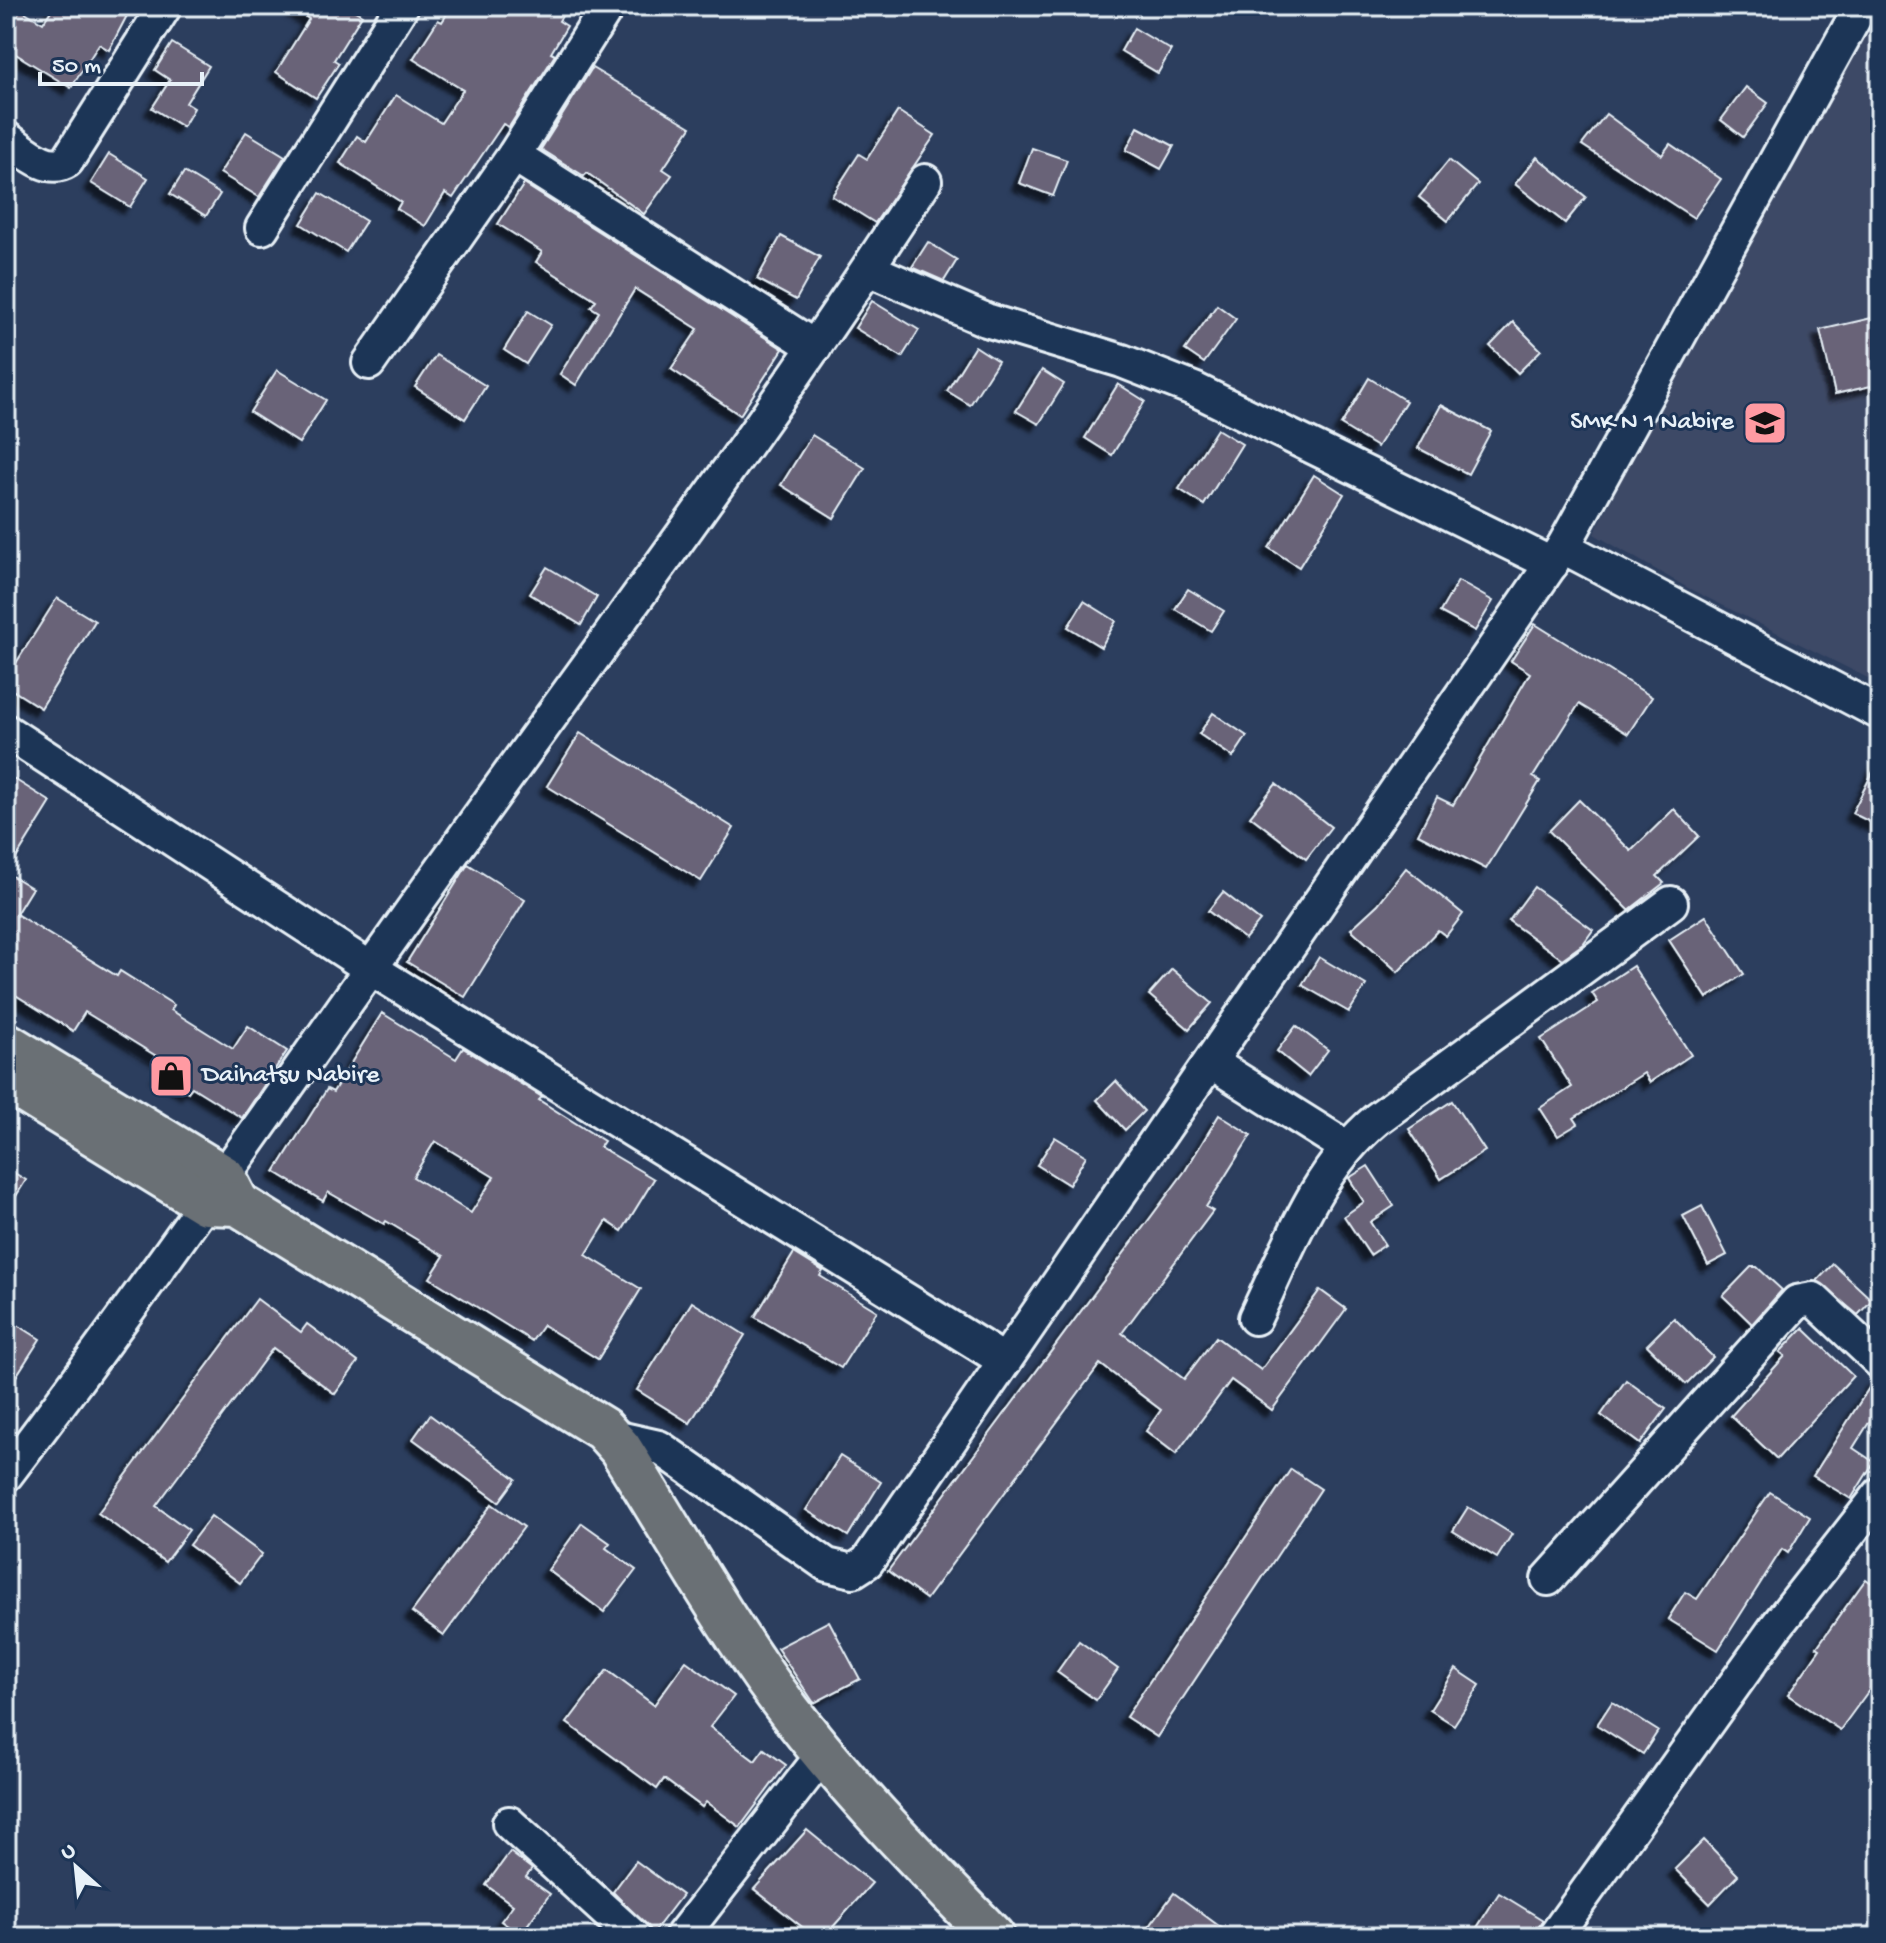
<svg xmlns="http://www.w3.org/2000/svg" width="1886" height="1943" font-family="'Gochi Hand',sans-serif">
<defs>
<filter id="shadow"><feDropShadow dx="-7" dy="7" stdDeviation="2" flood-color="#0009"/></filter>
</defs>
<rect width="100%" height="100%" fill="#2c3e5e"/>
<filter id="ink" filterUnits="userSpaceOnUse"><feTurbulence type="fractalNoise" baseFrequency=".0125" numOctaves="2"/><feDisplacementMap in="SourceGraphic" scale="16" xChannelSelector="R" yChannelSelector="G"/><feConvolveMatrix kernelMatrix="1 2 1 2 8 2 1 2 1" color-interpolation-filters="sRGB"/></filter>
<g filter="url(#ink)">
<path fill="#3e4966" d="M1873,6h7v678l-192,-96 -94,-54 111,-221z"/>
<g fill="#696378" stroke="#e8f1f8" stroke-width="2" fill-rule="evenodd" filter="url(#shadow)">
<path d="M6,6h9l28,17 11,-17h78l-23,44 -10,-6 -28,44 -65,-40z"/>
<path d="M289,6h58l15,9 -28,45 5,3 -23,35 -40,-26 33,-53z"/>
<path d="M452,6h116l-9,15 8,5 -16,27 4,2 -46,72 -6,-3 -50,74 -8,-5 -20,33 -28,-17 4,-7 -61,-39 17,-27 9,6 30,-47 45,28 22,-33 -50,-31 25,-39 4,2z"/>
<path d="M1134,28l37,22 -13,23 -37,-22z"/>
<path d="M172,43l37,23 -23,37 8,5 -11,19 -31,-19 18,-28 -15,-10z"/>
<path d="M592,68l99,59 -28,42 9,6 -28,39 -57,-41 -3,3 -43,-27z"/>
<path d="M1746,87l22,16 -25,34 -22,-17z"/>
<path d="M898,111l37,24 -60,88 -43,-27 27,-42 8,5z"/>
<path d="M1606,114l56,41 8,-11 51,35 -27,39 -112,-73z"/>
<path d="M1138,127l36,19 -13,23 -35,-19z"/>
<path d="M246,132l39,24 -26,41 -39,-24z"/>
<path d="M1032,148l35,12 -14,36 -34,-13z"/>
<path d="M109,154l39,24 -18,29 -39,-24z"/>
<path d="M1537,157l49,40 -21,26 -50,-39z"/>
<path d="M1449,160l29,24 -30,37 -29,-24z"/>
<path d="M184,172l36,22 -14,22 -36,-22z"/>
<path d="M524,184l259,165 -43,66 -69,-46 27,-40 -63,-40 -59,96 -16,-11 39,-62 -8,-5 5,-7 -60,-38 6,-10 -44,-28z"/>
<path d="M320,193l46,28 -20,31 -45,-28z"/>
<path d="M781,236l39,21 -24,43 -39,-21z"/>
<path d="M928,242l29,18 -13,21 -32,-14z"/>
<path d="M872,301l47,29 -17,27 -47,-29z"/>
<path d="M1217,305l19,14 -32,44 -19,-13z"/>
<path d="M528,311l23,14 -25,39 -22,-14z"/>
<path d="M1876,317l4,17v50l-45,10 -15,-64z"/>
<path d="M1513,322l28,28 -23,23 -28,-27z"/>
<path d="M975,346l23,15 -28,44 -23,-14z"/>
<path d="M436,355l50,31 -21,33 -50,-32z"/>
<path d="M277,370l49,30 -27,43 -49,-31z"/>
<path d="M1042,370l22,14 -25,40 -23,-13z"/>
<path d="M1369,378l37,23 -29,46 -36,-22z"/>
<path d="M1118,384l27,17 -33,54 -27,-17z"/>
<path d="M1441,405l50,26 -23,43 -50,-26z"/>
<path d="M1217,429l25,15 -38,61 -25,-16z"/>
<path d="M812,435l53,33 -31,50 -53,-33z"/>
<path d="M1314,475l30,19 -45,73 -30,-19z"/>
<path d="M547,567l50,30 -16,28 -51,-31z"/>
<path d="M1458,581l35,20 -18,30 -35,-19z"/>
<path d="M1188,589l36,22 -13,20 -36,-22z"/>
<path d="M57,598l38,23 -54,87 -35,-22v-7z"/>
<path d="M1084,601l32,20 -15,26 -33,-20z"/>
<path d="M1535,624l117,73 -24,37 -49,-30 -46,73 7,4 -54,88 -68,-35 19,-37 16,8 77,-132 -19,-12z"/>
<path d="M1213,713l34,23 -14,21 -34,-23z"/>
<path d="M580,733l154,95 -33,53 -154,-95z"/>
<path d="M1880,758v69l-28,-14z"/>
<path d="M6,774l45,28 -44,71 25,15 -16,26 101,62 3,-5 54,34 -3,5 62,39 15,-23 39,25 -45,67 -50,-31 -4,5 -30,-18 8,-12 -81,-50 -12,19 -67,-42z"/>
<path d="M1276,784l55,43 -25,32 -56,-43z"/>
<path d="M1579,800l52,51 43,-42 25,27 -42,40 7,7 -35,27 -80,-79z"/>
<path d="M468,864l57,36 -60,97 -58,-35z"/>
<path d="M1406,868l57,46 -17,22 -8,-6 -40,42 -47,-43 27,-25z"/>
<path d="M1534,887l59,43 -10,14 -21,15 -53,-38z"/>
<path d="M1223,892l37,29 -15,18 -37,-28z"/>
<path d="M1706,916l38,58 -37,24 -38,-58z"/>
<path d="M1319,957l47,28 -17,27 -47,-27z"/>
<path d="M1633,966l58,89 -41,27 -6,-9 -70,45 4,6 -20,12 -18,-28 32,-21 -31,-48 57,-37 -6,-9z"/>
<path d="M1172,969l40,34 -23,26 -40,-34z"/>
<path d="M382,1013l74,46 7,-11 79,49 -3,3 65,41 -4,6 54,32 -32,52 -15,-10 -21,34 55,34 -43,70 -55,-34 -11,16 -102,-63 14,-22 -58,-35 -2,3 -56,-32 -5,9 -48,-29 52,-83 6,3zM435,1141l59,36 -23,36 -58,-36z"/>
<path d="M1296,1026l32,24 -20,26 -31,-25z"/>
<path d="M1116,1081l28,30 -19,19 -28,-30z"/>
<path d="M1452,1101l33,50 -44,28 -32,-50z"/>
<path d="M1219,1115l32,20 -45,72 7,4 -91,122 62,46 32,-42 45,33 59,-80 26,19 -74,101 -41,-30 -55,74 -30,-23 15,-21 -61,-46 -174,235 -38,-28 297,-400z"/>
<path d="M1055,1137l31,19 -17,29 -32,-20z"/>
<path d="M1368,1166l26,40 -24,16 15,23 -15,10 -26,-39 20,-14 -15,-24z"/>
<path d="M6,1168l20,12 -20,32z"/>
<path d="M1702,1206l25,49 -19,10 -25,-49z"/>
<path d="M794,1253l29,18 -3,5 57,35 -36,57 -86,-51z"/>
<path d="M1833,1264l39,36 -14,15 -41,-34z"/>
<path d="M1751,1267h6l25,23 -30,34 -29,-28z"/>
<path d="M257,1299l44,33 6,-8 51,38 -23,32 -62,-46 -117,158 33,24 -24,32 -67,-49z"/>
<path d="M692,1302l53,33 -55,88 -53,-33z"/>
<path d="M1674,1318l39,39 -27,27 -39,-39z"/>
<path d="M13,1322l27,17 -34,53v-60z"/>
<path d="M1803,1328l50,48 -76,83 -46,-43 54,-60 -5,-4z"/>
<path d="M1626,1380l40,29 -26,35 -39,-29z"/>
<path d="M1874,1380h6v25l-27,43 21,14 -23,37 -38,-23z"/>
<path d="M430,1415l86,64 -17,23 -86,-63z"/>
<path d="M840,1456l41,26 -33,54 -42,-26z"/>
<path d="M1291,1469l30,20 -164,248 -31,-20z"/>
<path d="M1770,1492l40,25 -22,36 -6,-4 -64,101 -50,-31 17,-27 12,7z"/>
<path d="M492,1504l32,23 -80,108 -32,-23z"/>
<path d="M1468,1507l44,27 -15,24 -44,-27z"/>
<path d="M211,1516l51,38 -22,29 -51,-38z"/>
<path d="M582,1523l28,20 -4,5 30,22 -32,42 -56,-42z"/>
<path d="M1866,1579l14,10v86l-40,55 -52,-35 32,-46 -3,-2z"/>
<path d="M829,1621l31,58 -46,24 -37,-55z"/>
<path d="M1079,1641l39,28 -22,31 -39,-28z"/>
<path d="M686,1661l48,35 -24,31 45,34 9,-12 22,16 -46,62 -34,-25 -4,5 -38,-28 -7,10 -90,-66 40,-53 47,35z"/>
<path d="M1456,1669l24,16 -26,40 -24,-15z"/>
<path d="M1612,1702l46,29 -15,23 -46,-29z"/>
<path d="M807,1830l65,53 -48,54h-9l-61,-48z"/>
<path d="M1704,1840l34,35 -28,29 -35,-35z"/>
<path d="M510,1852l22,17 -6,8 24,17 -30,41 -19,-14 12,-16 -27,-20z"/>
<path d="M636,1861l46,34 -29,38 -40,-41z"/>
<path d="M1174,1893l60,44h-92z"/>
<path d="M1499,1893l44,27 -11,17h-61z"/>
</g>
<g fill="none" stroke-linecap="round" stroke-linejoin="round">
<g stroke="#e8f1f8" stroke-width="38">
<g id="minor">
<path d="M6,138c17,11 41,36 61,23l98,-155"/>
<path d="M514,155l301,192"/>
<path d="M262,228l140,-222"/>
<path d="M868,269l118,51 136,41 74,29 356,174"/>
<path d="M369,363l145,-208 94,-149"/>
<path d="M1563,547l317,166"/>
<path d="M6,731l364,237 635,393"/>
<path d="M1212,1063l134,84"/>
<path d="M1255,1318c34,-71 60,-147 122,-199l294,-216"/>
<path d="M610,1436l49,11 168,118 26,6 14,-9 696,-1015 298,-541"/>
<path d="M6,1475c156,-205 301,-419 451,-628 158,-221 321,-438 468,-666"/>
<path d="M1548,1579l249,-277 16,-3 67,63"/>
<path d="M509,1823l125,114"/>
<path d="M681,1937l143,-184"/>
<path d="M1554,1937l221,-309 105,-134"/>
</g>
</g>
<g stroke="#e8f1f8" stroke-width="48">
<g id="major">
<path d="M6,1044l218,133 14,27"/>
<path d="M6,1080l200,123 32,1 365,225 17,19c53,84 102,172 161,252 63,85 139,161 212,237"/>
</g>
</g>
<use href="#minor" stroke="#1d3557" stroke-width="32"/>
<use href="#major" stroke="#6b7074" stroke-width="42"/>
</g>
</g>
<defs>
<g id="school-square" transform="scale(2.3)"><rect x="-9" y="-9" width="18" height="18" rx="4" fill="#ff9aa2" stroke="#1d3557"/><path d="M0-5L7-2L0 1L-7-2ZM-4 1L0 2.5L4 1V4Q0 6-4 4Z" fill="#111"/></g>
<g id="shop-square" transform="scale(2.3)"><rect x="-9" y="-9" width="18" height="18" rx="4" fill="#ff9aa2" stroke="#1d3557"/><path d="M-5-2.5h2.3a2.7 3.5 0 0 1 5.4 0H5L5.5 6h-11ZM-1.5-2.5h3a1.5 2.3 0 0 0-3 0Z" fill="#111"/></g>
</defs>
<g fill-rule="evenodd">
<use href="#school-square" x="1765" y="423"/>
<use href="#shop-square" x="171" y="1076"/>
</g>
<g text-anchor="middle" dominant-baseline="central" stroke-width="6" stroke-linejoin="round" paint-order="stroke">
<g font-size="26" fill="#e8f1f8" stroke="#1d3557" text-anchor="end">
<text x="1734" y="423">SMK N 1 Nabire</text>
<text x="202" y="1076" text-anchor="start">Daihatsu Nabire</text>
</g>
</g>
<rect width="1886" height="1943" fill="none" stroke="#1d3557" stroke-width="32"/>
<rect x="16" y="16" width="1854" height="1911" fill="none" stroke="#e8f1f8" stroke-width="3" filter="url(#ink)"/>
<g transform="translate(76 1867) rotate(333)" stroke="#1d3557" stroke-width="6" paint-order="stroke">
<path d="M0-6L14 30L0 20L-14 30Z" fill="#e8f1f8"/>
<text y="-12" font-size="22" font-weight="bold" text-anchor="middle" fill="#e8f1f8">U</text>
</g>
<path d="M40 72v12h162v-12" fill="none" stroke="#e8f1f8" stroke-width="4"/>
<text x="52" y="72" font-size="24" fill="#e8f1f8" stroke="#1d3557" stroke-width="6" paint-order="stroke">50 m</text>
</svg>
